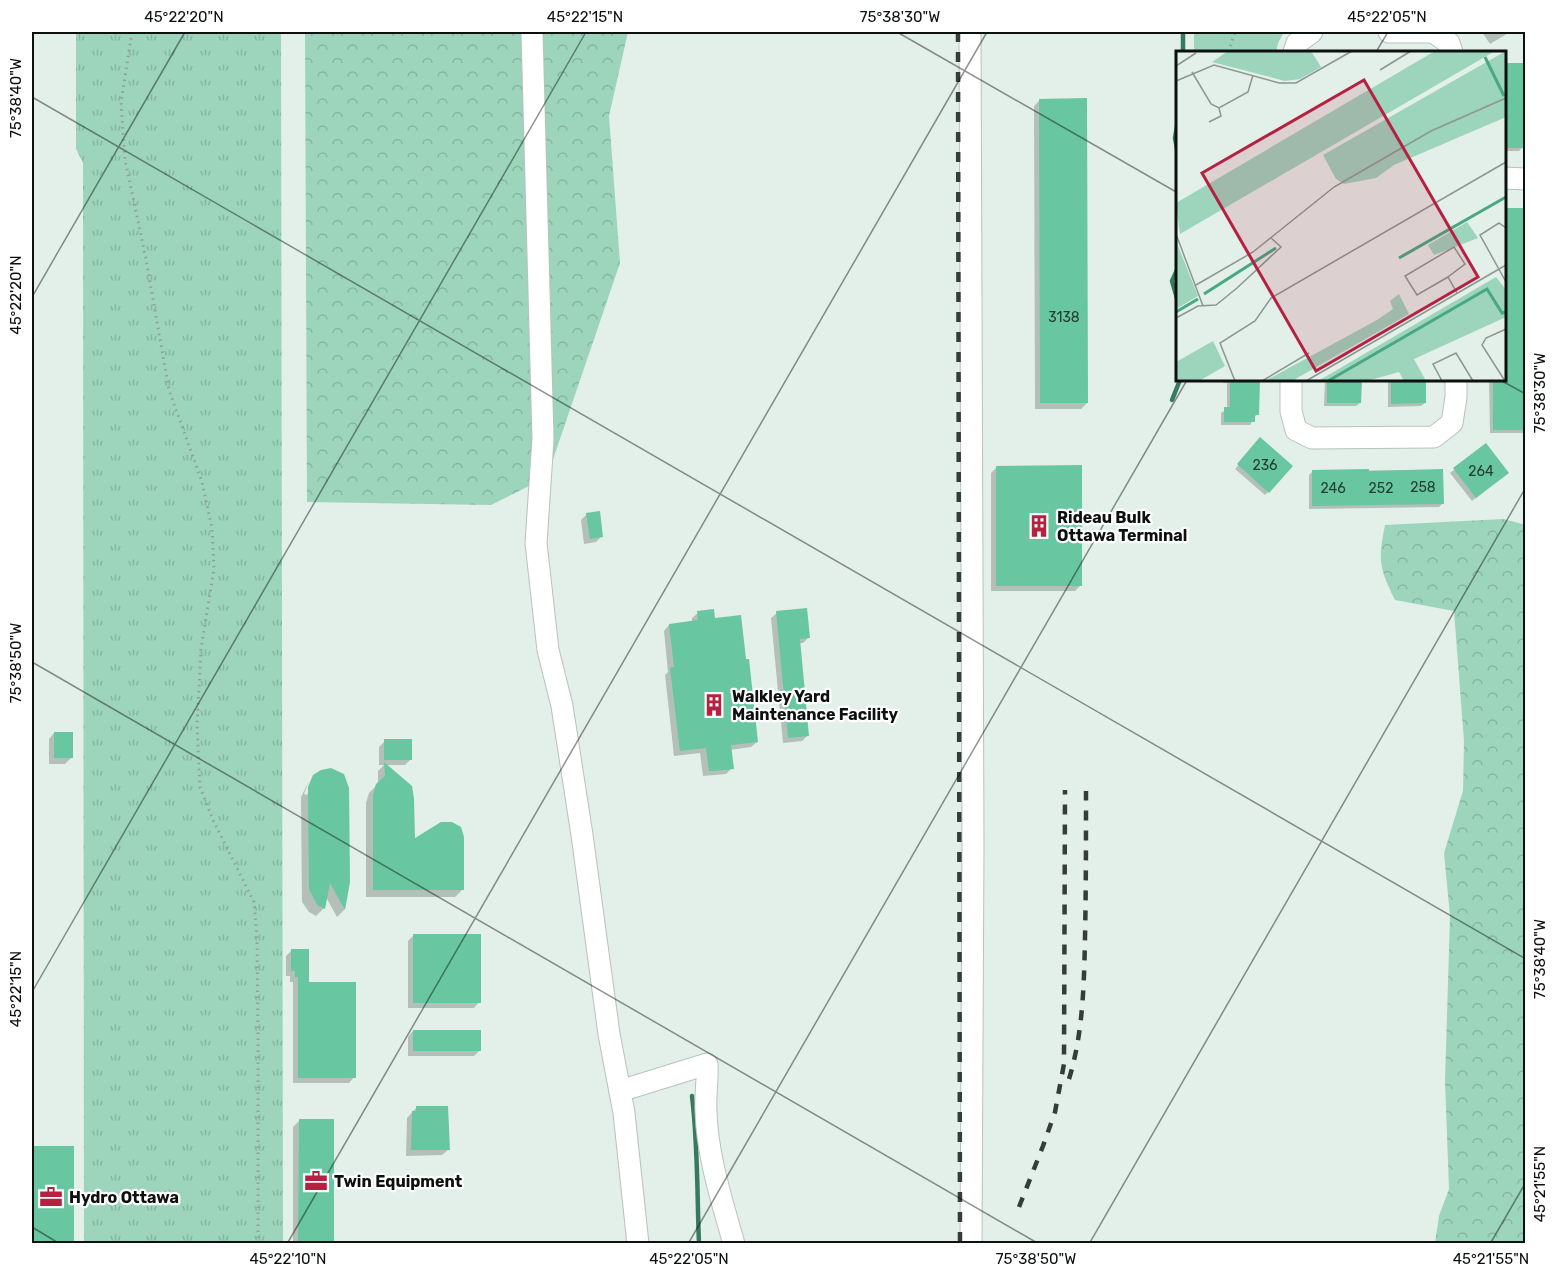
<svg xmlns="http://www.w3.org/2000/svg" width="1557" height="1275" font-family="Rubik,sans-serif">
<defs>
<pattern id="grass-tufts" width="24" height="20" patternUnits="userSpaceOnUse" patternTransform="scale(1.5)"><rect width="24" height="20" fill="#9cd5bc"/><path d="M3 7l-1-3M5 7V3M7 7l1-3M15 17l-1-3M17 17v-4M19 17l1-3" fill="none" stroke="#85b6a0"/></pattern>
<pattern id="forest-crowns" width="20" height="18" patternUnits="userSpaceOnUse" patternTransform="scale(1.5)"><rect width="20" height="18" fill="#9cd5bc"/><path d="M2 6a3 3 0 1 1 6 0M12 15a3 3 0 1 1 6 0" fill="none" stroke="#85b6a0"/></pattern>
</defs>
<rect width="100%" height="100%" fill="#e3efe9"/>
<path fill="url(#grass-tufts)" d="M76,32h205l2,1211h-199l-1,-1080 -7,-14z"/>
<g fill="url(#forest-crowns)">
<path d="M305,32h323l-19,84 11,147 -73,214 -56,28 -184,-3z"/>
<path d="M1503,519l23,6 -1,718h-90l4,-27 10,-27 -4,-108 5,-165 -6,-63 19,-62 1,-50 -10,-130 -59,-11c-16,-32 -17,-40 -10,-75z"/>
</g>
<path fill="#9cd5bc" d="M1194,32h90l-6,11 -2,9h-82z"/>
<g fill="#0003">
<path d="M1482,32h28l-20,12z"/>
<path d="M1504,64l19,83 -4,4h-15z"/>
<path d="M1040,100l47,303 -6,6h-46l-1,-303z"/>
<path d="M1526,359v72l-2,2h-34l-1,-53h15z"/>
<path d="M1223,380h35l-1,34 -7,11h-29v-12l6,-4v-26h-4z"/>
<path d="M1325,380h35v23l-4,3h-32z"/>
<path d="M1388,380h36l1,23 -4,3 -33,1z"/>
<path d="M1257,443l11,49 -3,3 -30,-26z"/>
<path d="M1486,445l18,31 -32,25 -22,-28z"/>
<path d="M997,467l84,118 -6,6h-84v-118z"/>
<path d="M1442,470l1,33 -4,4 -130,2v-34l4,-4z"/>
<path d="M587,514l15,22 -6,6 -12,2 -3,-24z"/>
<path d="M698,613l16,7 43,122 -6,5 -21,3 2,18 -6,6 -23,2 -3,-23 -26,3 -9,-81 3,-3 -4,-41 5,-6 23,-3v-4z"/>
<path d="M777,613l32,24 -6,6h-4l9,92 -6,6 -19,2 -12,-125z"/>
<path d="M54,733l17,25 -6,6h-16v-25z"/>
<path d="M385,741l26,18 -6,6h-20l28,76 49,49 -7,7h-89v-94l3,-10 9,-9v-13l6,-6h-5v-18z"/>
<path d="M314,777l35,105 -5,28 -7,7 -11,-20 -2,11 -8,8 -7,-4 -7,-10 -1,-105 8,-16 -5,13 3,1z"/>
<path d="M414,935l65,67 -5,6h-66v-67z"/>
<path d="M292,950l62,127 -5,6h-56v-101h-3v-6h-4v-20z"/>
<path d="M413,1031l67,19 -6,6h-66v-19z"/>
<path d="M417,1107l31,43 -6,5 -36,1 1,-38z"/>
<path d="M299,1121l33,123h-39v-117z"/>
<rect x="32" y="1147" width="41" height="97"/>
</g>
<g fill="none" stroke-linecap="round" stroke-linejoin="round">
<g stroke="#377a60" stroke-width="4.5">
<path d="M1183,52v-20"/>
<path d="M1178,121l-3,17 3,16"/>
<path d="M1178,268l-6,13 6,21"/>
<path d="M1172,400l8,-20"/>
<path d="M692,1096c6,49 5,98 7,148"/>
</g>
</g>
<g fill="#68c6a0">
<rect x="1504" y="63" width="20" height="85"/>
<path d="M1087,98l1,305h-48l-1,-304z"/>
<path d="M1504,208h22v222h-33v-50h11z"/>
<path d="M1230,380h30l-1,35h-4v7h-31v-15h6z"/>
<path d="M1327,380h35l-1,23h-34z"/>
<path d="M1391,380h35v23l-35,1z"/>
<path d="M1260,437l33,29 -24,27 -32,-29z"/>
<path d="M1486,443l23,30 -33,25 -23,-30z"/>
<path d="M1082,465v121h-86v-120z"/>
<path d="M1369,469v2l74,-2 1,35 -132,2v-36z"/>
<path d="M600,511l3,26 -13,2 -4,-26z"/>
<path d="M807,608l3,30 -10,1 9,97 -21,2 -12,-127z"/>
<path d="M714,609l1,9 26,-3 5,44h3l9,83 -27,3 3,24 -19,2h-6l-3,-23 -26,3 -10,-83 4,-1 -5,-43 29,-4 -1,-9z"/>
<rect x="54" y="732" width="19" height="26"/>
<rect x="384" y="739" width="28" height="21"/>
<path d="M384,762l28,24 2,13 1,39 26,-16h11l9,5 3,10v53h-91v-95l3,-11 9,-8z"/>
<path d="M331,768l13,6 5,14 1,94 -5,28 -15,-27 -5,26 -8,-4 -8,-16 -1,-102 5,-12 8,-5z"/>
<rect x="413" y="934" width="68" height="69"/>
<path d="M291,949h18v33h47v96h-58v-101h-3v-6h-4z"/>
<rect x="413" y="1030" width="68" height="21"/>
<path d="M416,1106h32l2,44h-39l1,-39h4z"/>
<path d="M299,1119h35v125h-36z"/>
<rect x="32" y="1146" width="42" height="98"/>
</g>
<g fill="none" stroke-linecap="round" stroke-linejoin="round">
<g stroke="#b7c3bd" stroke-width="23">
<g id="minor">
<path d="M532,32l11,407 -7,104 12,107 14,56 20,129 27,199 15,79 14,131"/>
<path d="M970,32l3,814 -2,398"/>
<path d="M1389,32h44l16,11 3,9"/>
<path d="M1294,52l3,-9 15,-11"/>
<path d="M1504,178l22,1"/>
<path d="M1291,380v31l5,19 16,8 122,-1 18,-14 4,-26v-17"/>
<path d="M620,1091l87,-27c1,16 -2,31 -1,47 1,44 16,90 28,133"/>
</g>
</g>
<g stroke="#959e99" stroke-width="3" stroke-dasharray="1.5 4.5" stroke-linecap="butt">
<path d="M132,32l-11,70 4,58 20,94 24,136 33,92 10,46 2,41 -13,80 -4,76 3,62 13,33 41,82 3,36 1,97v209"/>
<path d="M1231,52l-1,-5 5,-15"/>
</g>
<use href="#minor" stroke="#fff" stroke-width="21"/>
<g stroke="#363c39" stroke-width="4.5" stroke-dasharray="10 10" stroke-linecap="butt">
<path d="M958,32l2,1212"/>
<path d="M1069,1079c14,-46 15,-93 16,-141 1,-49 1,-98 1,-147"/>
<path d="M1019,1207l24,-61 12,-34 9,-48 1,-274"/>
</g>
</g>
<path fill="none" stroke="#0c100e" stroke-width="1.5" stroke-opacity="0.45" d="M897,32l281,161M1376,52l12,-20M32,97l1494,862M32,297l153,-265M1500,380l26,14M32,662l1007,582M32,992l554,-960M32,1227l28,17M287,1244l700,-1212M688,1244l499,-864M1089,1244l437,-757M1490,1244l36,-62"/>
<defs>
<g id="building-bare" transform="scale(1.8)"><path d="M-4-6H4V6H1V3H-1V6H-4ZM-2.5-4.3h1.7v1.8h-1.7ZM.8-4.3h1.7v1.8H.8ZM-2.5-1h1.7V.8h-1.7ZM.8-1h1.7V.8H.8Z" fill="#b42141" stroke="#fff" stroke-width="2.5" paint-order="stroke"/></g>
<g id="office-bare" transform="scale(1.8)"><path d="M-6-3h4V-5.5h4V-3h4V5H-6ZM-1-4.5V-3h2v-1.5ZM-6 0V1H6V0Z" fill="#b42141" stroke="#fff" stroke-width="2.5" paint-order="stroke"/></g>
</defs>
<g fill-rule="evenodd">
<use href="#building-bare" x="1039" y="526"/>
<use href="#building-bare" x="714" y="705"/>
<use href="#office-bare" x="316" y="1181"/>
<use href="#office-bare" x="51" y="1197"/>
</g>
<g text-anchor="middle" dominant-baseline="central" stroke-width="4.5" stroke-linejoin="round" paint-order="stroke">
<g font-size="14" fill="#233e32">
<text x="1064" y="317">3138</text>
<text x="1265" y="465">236</text>
<text x="1481" y="471">264</text>
<text x="1423" y="487">258</text>
<text x="1333" y="488">246</text>
<text x="1381" y="488">252</text>
</g>
<g font-size="16" font-weight="bold" fill="#0c100e" stroke="#fff" text-anchor="start">
<text x="1057" y="517">Rideau Bulk<tspan x="1057" dy="18">Ottawa Terminal</tspan></text>
<text x="732" y="696">Walkley Yard<tspan x="732" dy="18">Maintenance Facility</tspan></text>
<text x="334" y="1181">Twin Equipment</text>
<text x="69" y="1197">Hydro Ottawa</text>
</g>
</g>
<g transform="translate(1176 51)">
<rect width="330" height="330" fill="#e3efe9"/>
<path d="M259,0h60l-315,183 -4,-31zM37,290l12,25 -26,15h-23v-19z" fill="#9cd5bc"/>
<path d="M330,0v66l-112,48 -18,13 -32,6 -8,-5 -13,-24zM223,243l10,20 -117,67h-27l112,-61 16,-11 -3,-8z" fill="#9cd5bc"/>
<path d="M52,0h83l10,16 -21,12 -15,2 -73,-19zM291,171l11,16 -44,17 -6,-10zM0,190l22,55 -22,13zM320,226l10,13v27l-92,42 12,22h-22l-5,-9 -32,9h-49z" fill="#9cd5bc"/>
<path fill="none" stroke="#49a883" stroke-width="3" d="M309,6l19,39M223,207l107,-61M28,243l72,-46M0,261l22,-13M152,330l159,-92 15,24 4,-1"/>
<path fill="none" stroke="#8d9691" stroke-width="1.5" d="M0,15l20,-13M204,19l31,-19M16,21l19,32 8,4 29,-16 5,-17M0,30l38,-16 65,18h17l56,-32M33,71l12,-6 -2,-8M330,177l-7,-5 -19,12 26,47M0,183l27,72M272,226l-31,18 -12,-19 49,-29 11,17 -17,13 9,16M20,234l57,-33 81,-65 97,-56 75,-33M0,267l22,-12 18,-1 21,-17 44,-41 -10,-9M59,330l-15,-38 35,-22 16,-23 235,-136M86,330l47,-28M130,330l200,-116M266,330l-9,-17 23,-11 17,28M329,330l-23,-36 4,-7 20,-9"/>
<path fill="#b42141" fill-opacity="0.15" stroke="#b42141" stroke-width="3" d="M188,29l114,197 -162,94 -114,-198z"/>
<rect width="330" height="330" fill="none" stroke="#0c100e" stroke-width="3"/>
</g>
<rect width="1557" height="1275" fill="none" stroke="#ffffff" stroke-width="66"/>
<rect x="33" y="33" width="1491" height="1209" fill="none" stroke="#0c100e" stroke-width="2"/>
<g font-size="15" text-anchor="middle" fill="#0c100e">
<text x="184" y="22">45°22'20"N</text>
<text x="585" y="22">45°22'15"N</text>
<text x="900" y="22">75°38'30"W</text>
<text x="1387" y="22">45°22'05"N</text>
<text transform="translate(16 98) rotate(-90)" y="5">75°38'40"W</text>
<text transform="translate(16 295) rotate(-90)" y="5">45°22'20"N</text>
<text transform="translate(1540 393) rotate(-90)" y="5">75°38'30"W</text>
<text transform="translate(16 663) rotate(-90)" y="5">75°38'50"W</text>
<text transform="translate(1540 959) rotate(-90)" y="5">75°38'40"W</text>
<text transform="translate(16 989) rotate(-90)" y="5">45°22'15"N</text>
<text transform="translate(1540 1184) rotate(-90)" y="5">45°21'55"N</text>
<text x="288" y="1264">45°22'10"N</text>
<text x="689" y="1264">45°22'05"N</text>
<text x="1036" y="1264">75°38'50"W</text>
<text x="1491" y="1264">45°21'55"N</text>
</g>
</svg>
